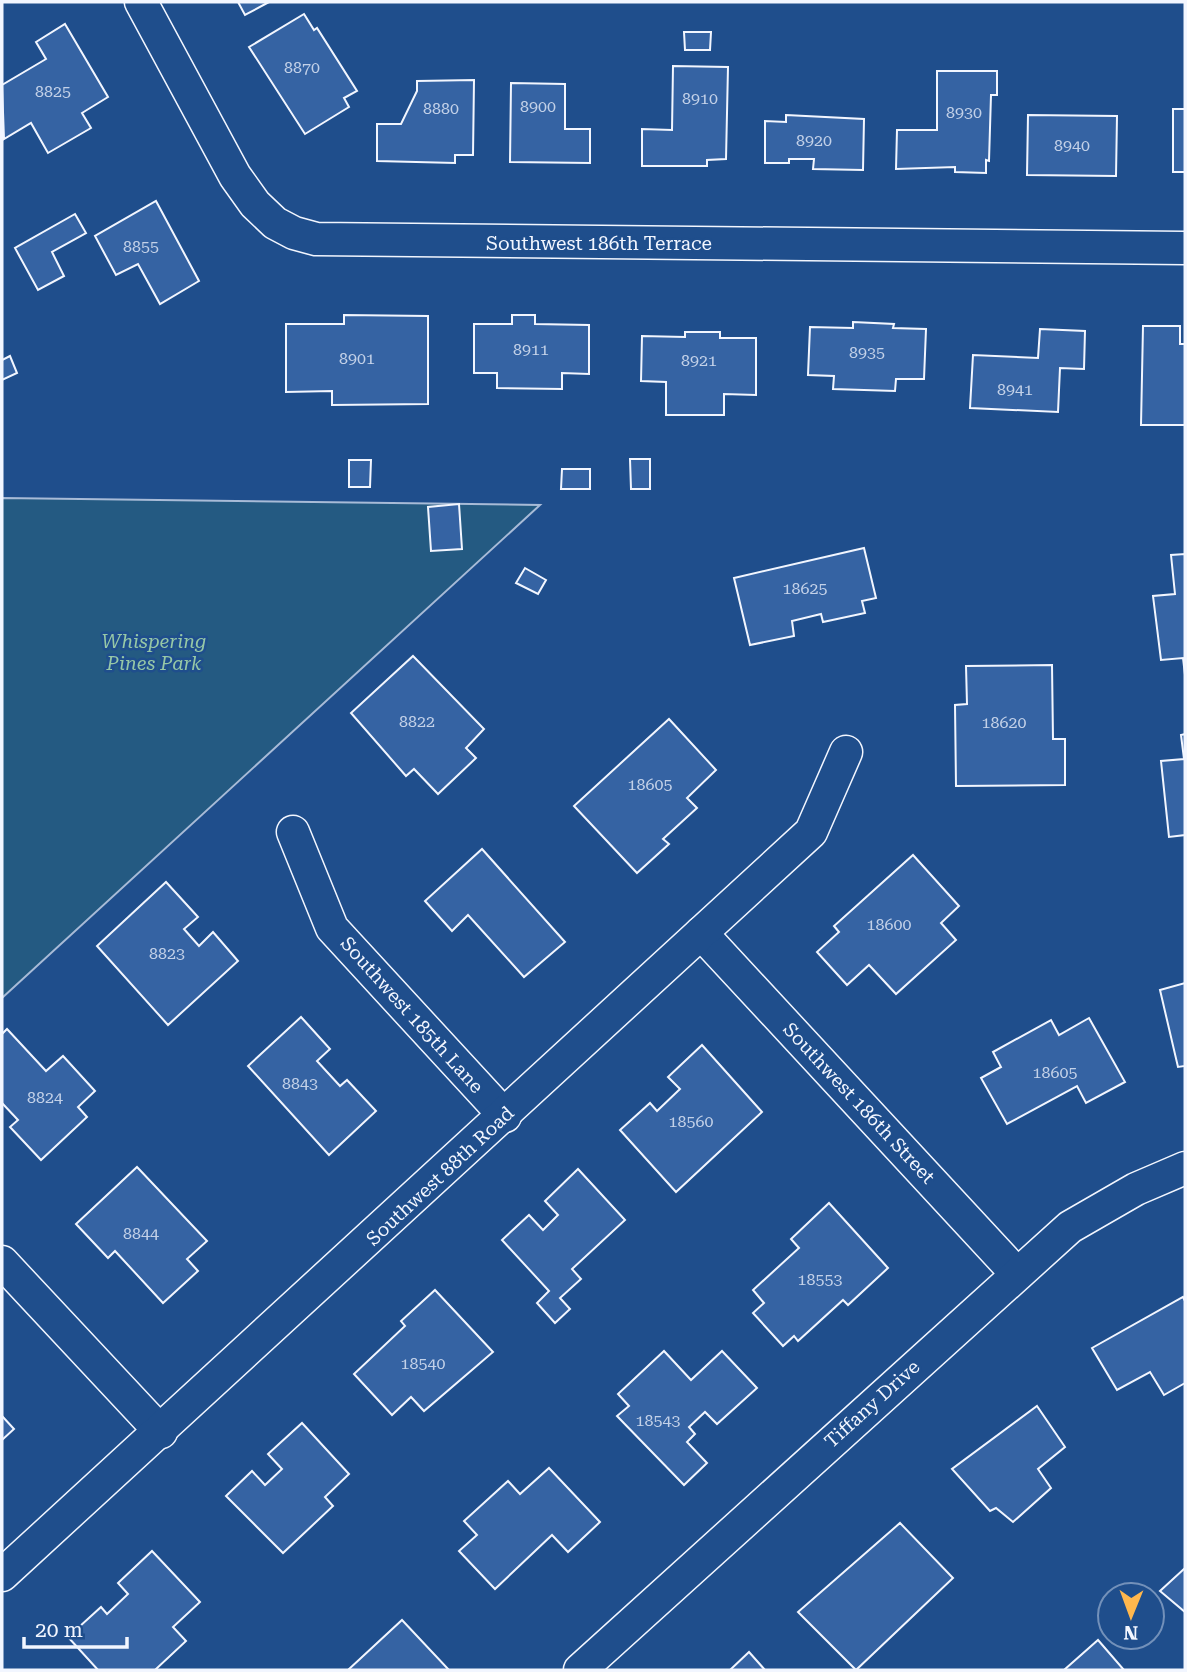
<svg xmlns="http://www.w3.org/2000/svg" width="1187" height="1672" font-family="'Roboto Serif',serif">
<rect width="100%" height="100%" fill="#1f4e8c"/>
<path fill="#245a82" stroke="#a8bbd7" stroke-width="2" d="M2,498l538,7 -538,493z"/>
<g fill="#3563a3" stroke="#f2f6ff" stroke-width="2">
<path d="M238,2h31l-24,13z"/>
<path d="M304,14l10,16 3,-2 40,63 -13,7 5,9 -44,27 -56,-87z"/>
<path d="M65,24l43,73 -26,16 9,15 -43,25 -17,-30 -27,16 -2,-54 44,-26 -10,-17z"/>
<path d="M684,32h27l-1,18h-25z"/>
<path d="M673,66l55,1 -2,92 -19,1v6h-65v-37l30,1z"/>
<path d="M937,71h60v24h-6l-2,66 -3,-1v13l-31,-1v-5l-59,2 1,-39h40z"/>
<path d="M474,80l-1,75h-18v8l-78,-2v-37h24l16,-33v-10z"/>
<path d="M511,83l54,1v45h25v34l-80,-1z"/>
<rect x="1173" y="109" width="12" height="63"/>
<path d="M786,115l78,4 -1,51 -50,-1 1,-10h-25v4h-24v-42l21,1z"/>
<path d="M1028,115l89,1 -1,60 -89,-1z"/>
<path d="M156,201l43,80 -39,23 -22,-40 -22,11 -21,-39z"/>
<path d="M75,214l11,19 -34,19 12,24 -26,14 -23,-42z"/>
<path d="M344,315l84,1v88l-96,1v-14l-46,1v-68h58z"/>
<path d="M512,315h23v9l54,1v49l-27,-1v16l-65,-1v-15h-23v-49h38z"/>
<path d="M853,322l41,2 -1,4 33,1 -2,50h-28l-1,12 -62,-2 1,-13 -26,-1 2,-48 43,1z"/>
<path d="M1143,326h37v18h5v81h-44z"/>
<path d="M1040,329l45,2 -1,38 -24,-1 -2,44 -88,-4 3,-53 65,3z"/>
<path d="M685,332h35v6h36v57l-32,-1v21h-58v-33l-25,-1 1,-45 43,1z"/>
<path d="M10,356l7,17 -15,7v-20z"/>
<path d="M630,459h20v30h-19z"/>
<path d="M349,460h22l-1,27h-21z"/>
<path d="M562,469h28v20h-29z"/>
<path d="M459,504l3,45 -31,2 -3,-44z"/>
<path d="M864,548l12,50 -14,3 3,12 -42,9 -2,-8 -29,7 2,15 -44,9 -16,-67z"/>
<path d="M1185,554v121l-2,-17 -22,2 -8,-64 22,-2 -4,-39z"/>
<path d="M525,568l21,12 -8,14 -22,-11z"/>
<path d="M413,656l71,73 -18,19 10,10 -38,36 -24,-25 -8,7 -55,-63z"/>
<path d="M1052,665l1,74h12v46l-109,1 -1,-81 12,-1 -1,-38z"/>
<path d="M669,719l47,51 -29,28 10,10 -34,31 6,5 -32,29 -63,-67z"/>
<path d="M1185,734v101l-16,2 -8,-76 23,-2 -3,-24z"/>
<path d="M482,849l83,93 -41,35 -56,-62 -16,16 -27,-30z"/>
<path d="M913,855l46,51 -18,17 15,17 -60,54 -27,-29 -22,20 -30,-33 22,-20 -5,-6z"/>
<path d="M166,882l32,35 -14,12 15,17 14,-14 25,29 -70,64 -71,-79z"/>
<path d="M1185,983v83l-7,1 -18,-77z"/>
<path d="M301,1017l29,32 -13,12 23,25 7,-6 29,31 -47,44 -81,-89z"/>
<path d="M1089,1018l36,64 -39,21 -9,-17 -70,38 -26,-46 20,-11 -8,-15 58,-32 8,15z"/>
<path d="M7,1029l39,42 17,-15 32,35 -17,16 9,10 -46,43 -31,-33 8,-7 -16,-17v-69z"/>
<path d="M702,1045l60,67 -86,80 -56,-62 30,-27 7,8 23,-22 -12,-12z"/>
<path d="M137,1167l70,74 -20,18 11,12 -35,32 -48,-52 -7,7 -32,-34z"/>
<path d="M578,1169l47,51 -53,49 9,10 -21,19 10,11 -15,14 -18,-20 12,-12 -47,-51 27,-25 14,15 15,-15 -13,-14z"/>
<path d="M829,1203l59,65 -40,37 -5,-5 -45,41 -4,-5 -11,10 -30,-33 11,-10 -11,-13 46,-42 -8,-9z"/>
<path d="M435,1290l58,62 -69,59 -13,-14 -19,18 -38,-41 51,-48 -4,-5z"/>
<path d="M1183,1297l2,4v82l-21,12 -14,-23 -33,18 -25,-42z"/>
<path d="M664,1351l27,29 31,-29 35,37 -40,36 -12,-12 -16,15 6,7 -8,8 20,21 -23,22 -67,-69 12,-10 -11,-12z"/>
<path d="M1037,1406l28,41 -27,22 13,19 -38,34 -17,-14 -6,3 -38,-42z"/>
<path d="M2,1416l12,13 -12,11z"/>
<path d="M302,1423l47,51 -24,23 8,9 -50,47 -57,-57 26,-25 13,14 17,-16 -14,-15z"/>
<path d="M549,1468l51,54 -32,30 -16,-17 -57,54 -36,-38 18,-16 -13,-14 44,-40 12,13z"/>
<path d="M900,1523l53,55 -97,92 -58,-58z"/>
<path d="M152,1551l48,51 -27,25 13,14 -31,29h-57l-30,-33 33,-30 6,7 21,-20 -10,-11z"/>
<path d="M1185,1568v44l-25,-21z"/>
<path d="M402,1620l47,50h-101z"/>
<path d="M1098,1640l26,30h-60z"/>
<path d="M749,1652l16,18h-35z"/>
</g>
<g fill="none" stroke-linecap="round" stroke-linejoin="round">
<g stroke="#f2f6ff" stroke-width="35">
<g id="minor">
<path d="M141,2l94,174 20,28 20,19 19,10 22,6 869,9"/>
<path d="M293,832l39,96 173,188"/>
<path d="M701,933l316,341"/>
<path d="M2,1262l159,170"/>
<path d="M2,1575l809,-743 35,-80"/>
<path d="M580,1670l490,-443 66,-38 49,-21"/>
</g>
</g>
<use href="#minor" stroke="#1f4e8c" stroke-width="32"/>
</g>
<g text-anchor="middle" dominant-baseline="central" stroke-width="5" stroke-linejoin="round" paint-order="stroke">
<g font-size="16" fill="#c3d1e8">
<text x="302" y="67">8870</text>
<text x="53" y="91">8825</text>
<text x="700" y="98">8910</text>
<text x="538" y="106">8900</text>
<text x="441" y="108">8880</text>
<text x="964" y="112">8930</text>
<text x="814" y="140">8920</text>
<text x="1072" y="145">8940</text>
<text x="141" y="246">8855</text>
<text x="531" y="349">8911</text>
<text x="867" y="352">8935</text>
<text x="357" y="358">8901</text>
<text x="699" y="360">8921</text>
<text x="1015" y="389">8941</text>
<text x="805" y="588">18625</text>
<text x="417" y="721">8822</text>
<text x="1004" y="722">18620</text>
<text x="650" y="784">18605</text>
<text x="889" y="924">18600</text>
<text x="167" y="953">8823</text>
<text x="1055" y="1072">18605</text>
<text x="300" y="1083">8843</text>
<text x="45" y="1097">8824</text>
<text x="691" y="1121">18560</text>
<text x="141" y="1233">8844</text>
<text x="820" y="1279">18553</text>
<text x="423" y="1363">18540</text>
<text x="658" y="1420">18543</text>
</g>
<g font-size="19" fill="#f2f6ff" stroke="#1f4e8c">
<text x="599" y="243">Southwest 186th Terrace</text>
<text transform="translate(412 1015) rotate(48)">Southwest 185th Lane</text>
<text transform="translate(859 1103) rotate(47)">Southwest 186th Street</text>
<text transform="translate(440 1176) rotate(-43)">Southwest 88th Road</text>
<text transform="translate(872 1404) rotate(-42)">Tiffany Drive</text>
</g>
<g font-size="19" font-style="italic" fill="#97c8a6" stroke="#1f4e8c">
<text x="154" y="641">Whispering<tspan x="154" dy="22">Pines Park</tspan></text>
</g>
</g>
<rect width="1187" height="1672" fill="none" stroke="#f2f6ff" stroke-width="7"/>
<g transform="translate(1131 1616) rotate(181)"><circle r="33" fill="#1f4e8c" stroke="#7391ba" stroke-width="2"/>
<path d="M0-5L12 26L0 18L-12 26Z" fill="#ffb74d"/>
<text y="-10" font-size="19" font-weight="bold" text-anchor="middle" fill="#f2f6ff">N</text>
</g>
<path d="M24 1637v10h103v-10" fill="none" stroke="#f2f6ff" stroke-width="3.5"/>
<text x="35" y="1637" font-size="21" fill="#f2f6ff" stroke="#1f4e8c" stroke-width="5" paint-order="stroke">20 m</text>
</svg>
